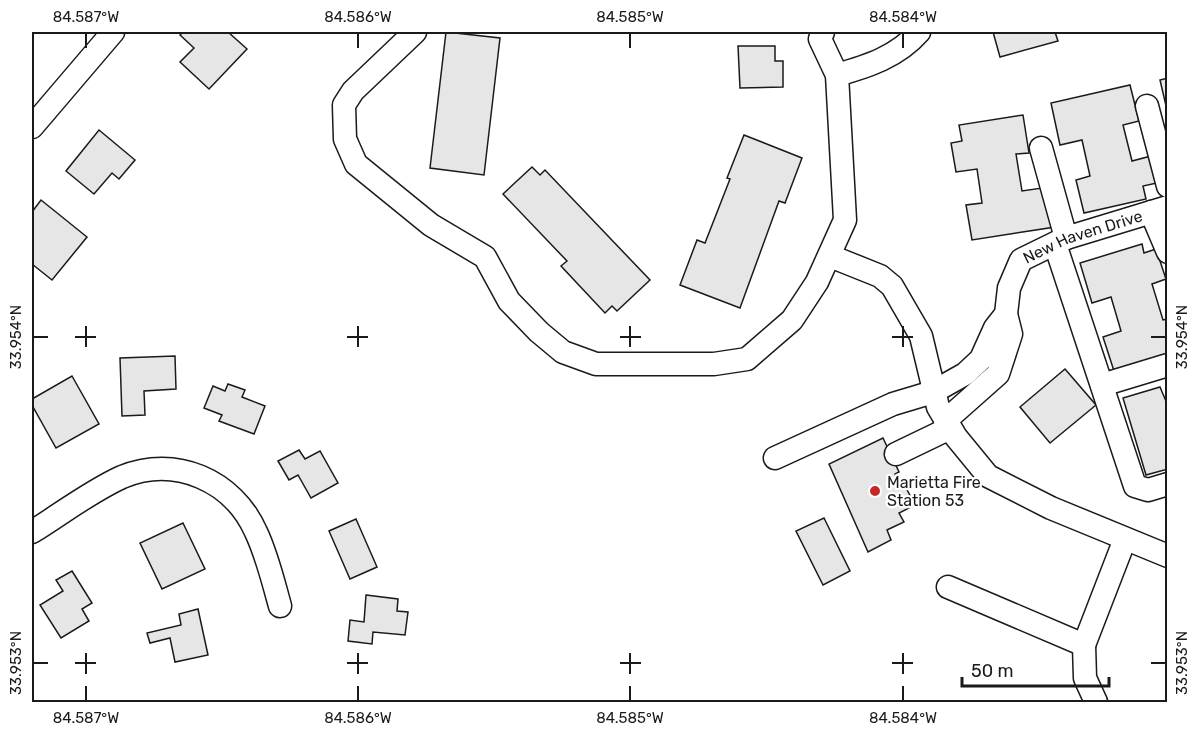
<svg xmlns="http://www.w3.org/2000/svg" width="1199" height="734" font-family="Rubik,sans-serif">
<rect width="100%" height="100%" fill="#fff"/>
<g fill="#e6e6e6" stroke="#1a1a1a" stroke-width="1.5">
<path d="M183,32h45l19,17 -38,40 -29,-27 14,-14 -14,-13z"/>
<path d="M446,32l54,6 -16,137 -54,-7z"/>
<path d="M993,32h62l3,9 -58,16z"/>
<path d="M738,46h37v15h8v26l-43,1z"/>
<path d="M1168,78v32h-1l-7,-30z"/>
<path d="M1130,85l9,36 -16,4 9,36 19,-5 6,27 -14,3 3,13 -62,14 -8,-33 14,-4 -8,-36 -22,5 -9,-42z"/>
<path d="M1023,115l6,38 -13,1 6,37 27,-4 6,40 -83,13 -6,-35 16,-2 -5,-34 -21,3 -5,-29 11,-2 -3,-16z"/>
<path d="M99,130l36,30 -16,19 -7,-6 -18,21 -28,-23z"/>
<path d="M744,135l58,23 -17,45 -6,-2 -39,107 -60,-23 17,-45 8,3 25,-64 -3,-1z"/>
<path d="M532,167l8,8 5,-5 105,110 -33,31 -5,-5 -7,7 -44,-47 6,-5 -64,-67z"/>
<path d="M41,200l46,37 -35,43 -20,-16v-52z"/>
<path d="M1142,244l2,9 12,-4 10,30 -14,5 11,36 5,-1v36l-54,16 -11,-34 18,-6 -10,-34 -19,6 -12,-40z"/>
<path d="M175,356l1,33 -32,2 1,24 -23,1 -2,-58z"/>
<path d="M1065,369l31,36 -46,38 -30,-36z"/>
<path d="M72,376l27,48 -43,24 -24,-43v-6z"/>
<path d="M228,384l17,6 -3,7 23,9 -11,28 -35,-13 3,-6 -18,-7 9,-22 12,5z"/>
<path d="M1160,387l8,19v63l-22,6 -23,-77z"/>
<path d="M883,438l16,34 -4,2 6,14 4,-2 10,19 -16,8 5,9 -17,8 4,10 -23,12 -39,-88z"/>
<path d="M299,450l6,9 15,-8 18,32 -27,15 -13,-23 -9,5 -11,-19z"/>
<path d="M824,518l26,53 -27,14 -27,-54z"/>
<path d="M356,519l21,48 -27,12 -21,-48z"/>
<path d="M183,523l22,46 -43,20 -22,-46z"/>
<path d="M72,571l20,32 -10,6 7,12 -28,17 -21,-33 23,-14 -7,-11z"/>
<path d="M366,595l32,4 -1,12 11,1 -3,23 -32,-3 -1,12 -24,-3 2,-21 14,2z"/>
<path d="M198,609l10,46 -33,7 -5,-24 -20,5 -3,-10 34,-8 -2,-11z"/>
</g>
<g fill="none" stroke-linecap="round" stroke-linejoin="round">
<g stroke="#1a1a1a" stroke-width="25">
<g id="minor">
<path d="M415,32l-62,59 -9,14 1,34 11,25 75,61 54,32 24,44 30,31 24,20 33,12h118l33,-5 45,-39 25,-38 28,-62 -8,-145 -17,-36 3,-7"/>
<path d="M837,75c31,-9 60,-18 82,-43"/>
<path d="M1147,106l21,80"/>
<path d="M32,127l81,-95"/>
<path d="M1041,148l25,90"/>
<path d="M1151,212l17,40"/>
<path d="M1055,244l80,242 13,4 20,-6"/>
<path d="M830,256l50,20 12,10 29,50 17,71 18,30 32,39 63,32 117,48"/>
<path d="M1102,385l66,-20"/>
<path d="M945,421l53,-47 13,-40 -5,-20"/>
<path d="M896,454l54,-26"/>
<path id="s1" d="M775,458l118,-54 40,-12 32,-18 16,-15 14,-31 11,-14 3,-26 12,-28 45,-22 102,-31"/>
<path d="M32,532c29,-18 59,-41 90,-55 53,-22 111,3 134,55 11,23 17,49 24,74"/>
<path d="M948,587l136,58 41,-106"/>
<path d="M1084,645l1,33 11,24"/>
</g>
</g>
<use href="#minor" stroke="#fff" stroke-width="22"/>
</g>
<path fill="none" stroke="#1a1a1a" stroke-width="2" d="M86,33v15M358,33v15M630,33v15M903,33v15M86,326v21M358,326v21M630,326v21M903,326v21M33,337h15M75,337h21M347,337h21M620,337h21M892,337h21M1151,337h15M86,653v21M358,653v21M630,653v21M903,653v21M33,663h15M75,663h21M347,663h21M620,663h21M892,663h21M1151,663h15M86,686v15M358,686v15M630,686v15M903,686v15"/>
<circle fill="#c62828" stroke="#fff" stroke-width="2" cx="875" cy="491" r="6"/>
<g text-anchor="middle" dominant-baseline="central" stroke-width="4.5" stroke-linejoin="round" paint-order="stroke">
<g font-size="16" fill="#1a1a1a" stroke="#fff">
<text stroke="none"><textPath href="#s1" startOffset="405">New Haven Drive</textPath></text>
</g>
<g font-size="16" fill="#1a1a1a" stroke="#fff" text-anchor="start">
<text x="887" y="482">Marietta Fire<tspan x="887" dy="18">Station 53</tspan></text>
</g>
</g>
<rect width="1199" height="734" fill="none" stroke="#ffffff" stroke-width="66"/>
<path d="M962 677v9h147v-9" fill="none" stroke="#1a1a1a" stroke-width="3"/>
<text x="971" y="677" font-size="18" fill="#1a1a1a" stroke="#ffffff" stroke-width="4.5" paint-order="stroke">50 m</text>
<rect x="33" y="33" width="1133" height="668" fill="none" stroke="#1a1a1a" stroke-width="2"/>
<g font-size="15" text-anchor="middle" fill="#1a1a1a">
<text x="86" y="22">84.587°W</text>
<text x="358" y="22">84.586°W</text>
<text x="630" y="22">84.585°W</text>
<text x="903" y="22">84.584°W</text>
<text transform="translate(16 337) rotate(-90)" y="5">33.954°N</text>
<text transform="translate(1182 337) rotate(-90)" y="5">33.954°N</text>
<text transform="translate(16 663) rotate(-90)" y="5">33.953°N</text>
<text transform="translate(1182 663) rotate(-90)" y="5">33.953°N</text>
<text x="86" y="723">84.587°W</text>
<text x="358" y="723">84.586°W</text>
<text x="630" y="723">84.585°W</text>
<text x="903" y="723">84.584°W</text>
</g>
</svg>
